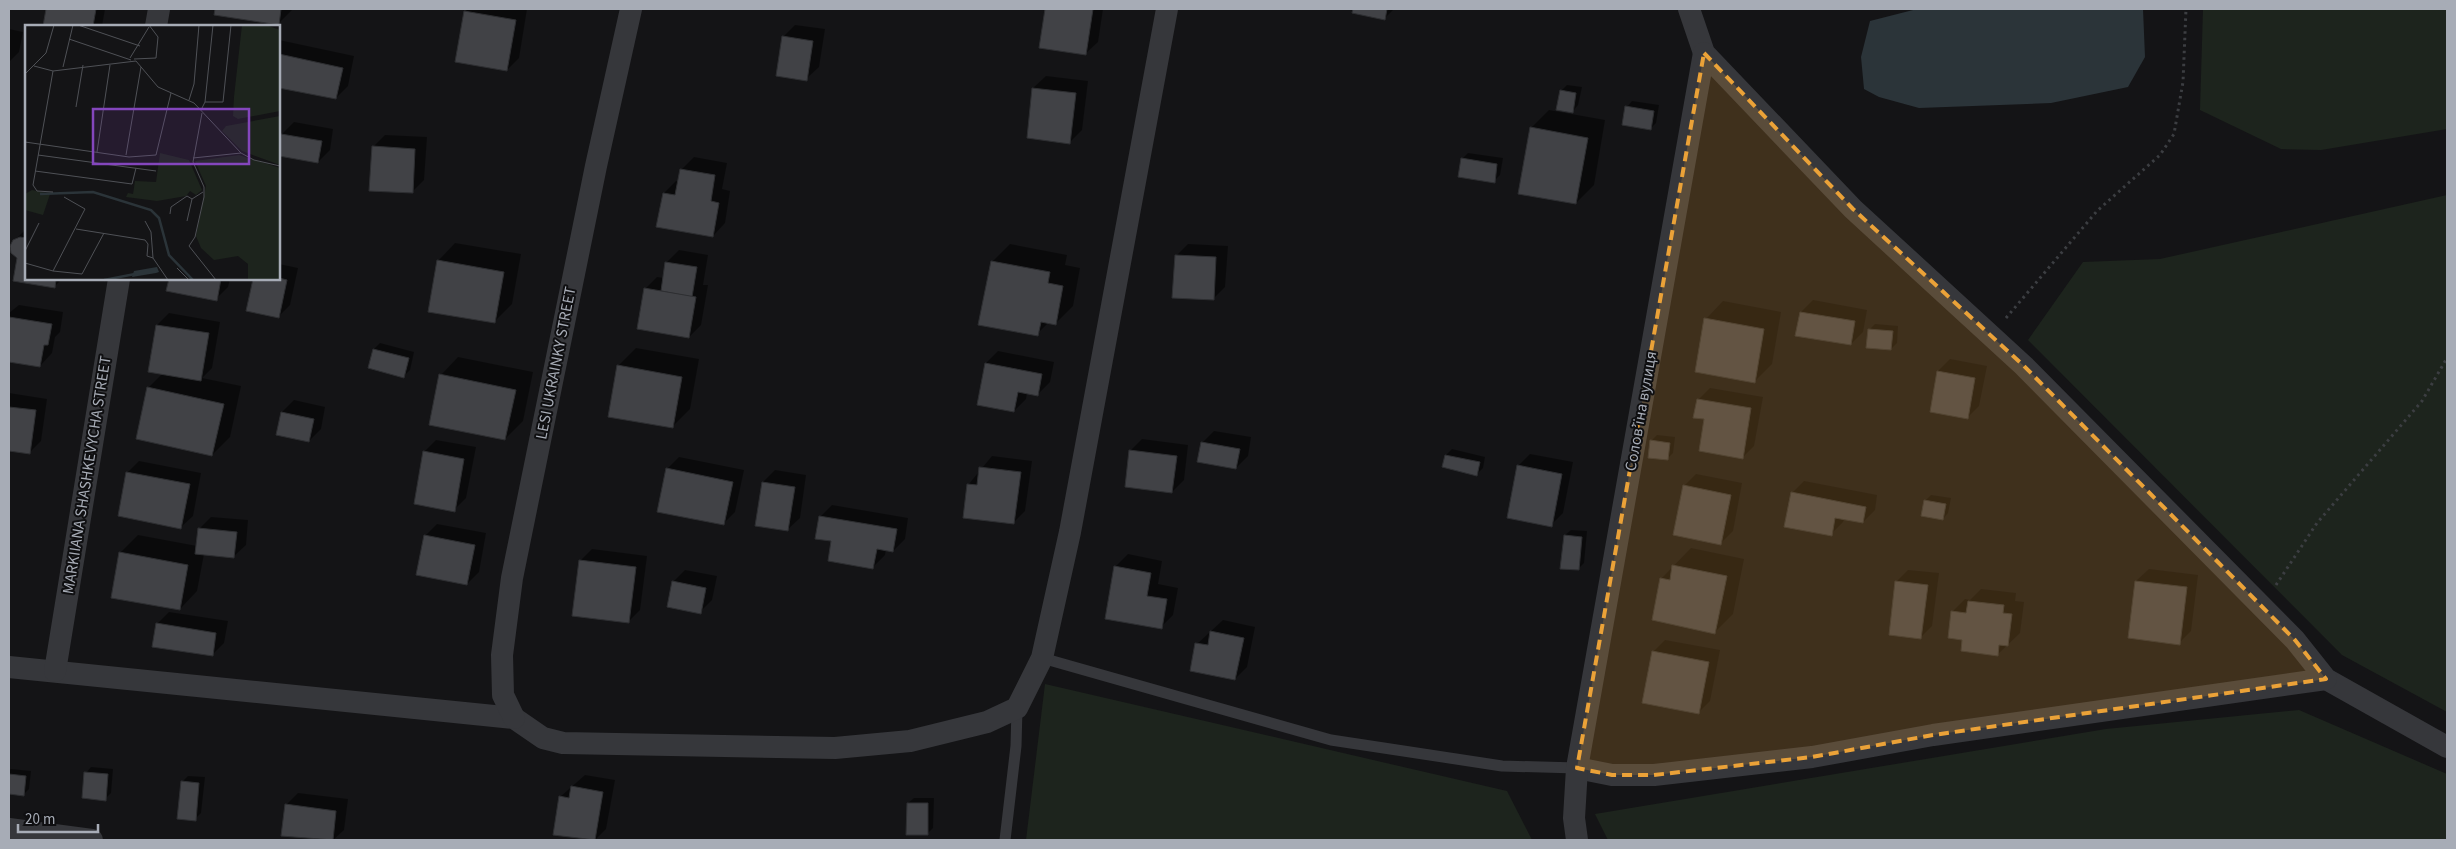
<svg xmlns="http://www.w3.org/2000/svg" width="2456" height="849" font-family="'Source Sans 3',sans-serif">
<rect width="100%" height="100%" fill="#141416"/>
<g fill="#1d241d">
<path d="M2203,9h244v120l-126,21 -40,-1 -81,-39z"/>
<path d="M2447,195v517l-105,-57 -314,-315 55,-78 77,-3z"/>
<path d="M1045,684l462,107 25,49h-506z"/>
<path d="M2299,710l148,64v66h-839l-13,-26 511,-85z"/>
</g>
<path fill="#2b3439" d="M1917,9h226l2,48 -17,30 -77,16 -132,5 -40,-11 -15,-8 -3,-32 9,-36z"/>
<g fill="#0007">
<path d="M47,9h58l-3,17h-58z"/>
<path d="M216,9h77l-15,15 -63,-10z"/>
<path d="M468,9h59l-8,49 -12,12 -42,-58z"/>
<path d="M1046,9h57l-5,33 -13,12 -45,-7z"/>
<path d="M1354,9h40l-10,10 -30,-7z"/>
<path d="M795,25l30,4 -6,38 -13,12 -23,-42z"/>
<path d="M9,29l14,3 -4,20 -10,10z"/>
<path d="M279,40l75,16 -6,30 -12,12 -57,-12z"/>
<path d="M1046,76l42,5 -6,49 -12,12 -37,-54z"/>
<path d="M1567,85l15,2 -4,18 -5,6 -12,-20z"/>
<path d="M1632,101l27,4 -3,18 -6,6 -23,-22z"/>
<path d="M1549,110l56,10 -11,65 -18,18 -45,-75z"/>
<path d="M294,122l39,7 -3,21 -12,12 -39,-7 3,-21z"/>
<path d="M385,135l42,2 -3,43 -12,12 -39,-45z"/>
<path d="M1468,153l35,5 -3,17 -6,6 -32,-22z"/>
<path d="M694,157l33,6 -5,26 8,2 -5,32 -12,13 -49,-43 12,-12 3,1 3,-13z"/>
<path d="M26,229v50h36l-8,8 -40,-7 4,-23 -6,-14z"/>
<path d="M455,243l66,11 -9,50 -17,17 -57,-60z"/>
<path d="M1010,244l57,11 -2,10 15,3 -7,38 -18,18 -6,-2 -12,12 -45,-72z"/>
<path d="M1188,244l40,2 -3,41 -12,12 -37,-43z"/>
<path d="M679,250l29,5 -5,30h5l-7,40 -12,12 -44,-48 12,-12 7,1 3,-16z"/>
<path d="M279,264l19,4 -8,37 -12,12 -30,-7 7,-31h24z"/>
<path d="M170,279h60l-2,8 -12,12 -48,-9z"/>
<path d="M1813,300l54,10 -4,22 -12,12 -50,-32z"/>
<path d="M1723,301l58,11 -9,52 -18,18 -48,-63z"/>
<path d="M19,305l44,7 -3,20 -5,5 -3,16 -12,13 -31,-6v-47z"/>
<path d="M169,313l51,9 -8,46 -10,10 39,8 -11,51 -18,18 -64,-67 15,-15 -6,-48z"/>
<path d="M1875,324l23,2 -1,17 -6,6 -22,-19z"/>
<path d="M380,343l34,9 -4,18 -6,6 -34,-9 4,-18z"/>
<path d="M636,348l63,11 -9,50 -18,18 -54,-61z"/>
<path d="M998,351l56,11 -4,20 -12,12 -11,-1 -1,6 -12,12 -28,-48z"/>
<path d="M458,357l75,15 -10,49 -18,18 -64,-64z"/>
<path d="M1950,359l37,7 -8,40 -12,12 -29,-47z"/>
<path d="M1710,388l53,9 -9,49 -12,12 -36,-40 -8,-18z"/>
<path d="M9,393l38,6 -6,42 -12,12 -20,-3z"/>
<path d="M294,400l31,7 -4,22 -12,12 -27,-29z"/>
<path d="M1214,431l37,6 -3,19 -12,12 -34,-25z"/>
<path d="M1657,435l18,2 -2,16 -6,6 -16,-18z"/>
<path d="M1142,439l46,6 -4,35 -12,12 -42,-41z"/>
<path d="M436,440l40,7 -10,51 -12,12 -30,-58z"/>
<path d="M1452,449l33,8 -2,11 -6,6 -33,-7 2,-12z"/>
<path d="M1530,454l43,8 -10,51 -12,12 -33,-59z"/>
<path d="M992,456l40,5 -7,50 -12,12 -45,-38z"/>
<path d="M679,457l65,13 -9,42 -12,12 -56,-55z"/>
<path d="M139,461l62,12 -8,43 -13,12 -53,-55z"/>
<path d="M775,470l31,5 -6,43 -13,12 -24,-48z"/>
<path d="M1696,474l46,9 -9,48 -12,12 -37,-57z"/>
<path d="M1804,481l73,14 -2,15 -12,12 -19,-3 -1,3 -12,12 -39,-41z"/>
<path d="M1931,495l20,3 -3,15 -5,6 -18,-18z"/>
<path d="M832,505l76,13 -3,21 -12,12 -7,-2 -1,6 -12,12 -40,-27 -13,-23z"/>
<path d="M211,517l37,3 -2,25 -13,12 -29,-3 -7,37 -17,18 -60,-56 18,-18 59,11 2,-17z"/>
<path d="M437,524l49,9 -7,39 -12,12 -42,-48z"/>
<path d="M1571,530l16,1 -3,32 -6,6 -13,-34z"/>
<path d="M1691,548l53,11 -11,55 -18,18 -54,-53z"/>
<path d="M592,549l55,7 -7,54 -12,12 -48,-61z"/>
<path d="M1128,554l34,7 -4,23 20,4 -5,27 -12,12 -45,-61z"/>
<path d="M2149,569l49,6 -7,56 -12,12 -43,-62z"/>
<path d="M685,570l32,6 -5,24 -12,12 -27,-30z"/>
<path d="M1908,570l31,3 -7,53 -12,12 -24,-56z"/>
<path d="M1981,589l35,4 -1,8 9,1 -4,31 -23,22 -33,-16 -11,-28 12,-12 5,1z"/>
<path d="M169,612l59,9 -4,22 -12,12 -55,-31z"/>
<path d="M1223,620l32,7 -8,40 -12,12 -38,-35z"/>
<path d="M1665,640l55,10 -10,51 -12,12 -45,-61z"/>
<path d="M91,767l22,2 -2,24 -6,6 -19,-26z"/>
<path d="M11,769l20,2 -2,18 -5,5 -15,-1v-23z"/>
<path d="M585,775l30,5 -9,49 -11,11 -41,-6 6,-37z"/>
<path d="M188,776l17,1 -4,36 -6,6 -13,-37z"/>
<path d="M298,793l50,6 -4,31 -11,10 -50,-5 3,-30z"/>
<path d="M914,798h20l-1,30 -6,6 -19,-31z"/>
</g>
<g fill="#414246" stroke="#2e2f32">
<path d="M46,9h50l-3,17h-50z"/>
<path d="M215,9h66l-2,16 -65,-10z"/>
<path d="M1045,9h48l-7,46 -47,-7z"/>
<path d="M1353,9h34l-2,11 -33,-7z"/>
<path d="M464,11l52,9 -9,51 -52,-9z"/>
<path d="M782,36l31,5 -6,40 -31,-5z"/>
<path d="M279,54l64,14 -7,31 -57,-11z"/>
<path d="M1032,88l44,5 -6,51 -43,-6z"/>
<path d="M1560,90l16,3 -3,20 -17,-3z"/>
<path d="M1625,106l29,5 -3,19 -29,-5z"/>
<path d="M1530,127l58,11 -12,66 -58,-10z"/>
<path d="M281,134l41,7 -4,22 -39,-7z"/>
<path d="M372,146l43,3 -2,44 -44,-2z"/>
<path d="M1461,158l36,6 -2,19 -37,-6z"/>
<path d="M680,169l35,6 -4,26 8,2 -6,34 -57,-10 7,-34 12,2z"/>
<path d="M20,237l6,1v41h30l-1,9 -42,-7 4,-23 -6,-5 -1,-7 3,-6z"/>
<path d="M1175,255l41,2 -2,43 -42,-2z"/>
<path d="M437,260l67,12 -9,51 -67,-11z"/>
<path d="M991,261l59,11 -2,11 15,3 -7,39 -15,-3 -3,14 -60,-11z"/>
<path d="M665,262l32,5 -5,30 -31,-6z"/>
<path d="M279,278l8,2 -8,38 -33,-7 7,-32z"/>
<path d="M169,279h52l-4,22 -51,-10z"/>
<path d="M644,288l52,9 -7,41 -52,-9z"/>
<path d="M1800,312l55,9 -4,24 -56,-9z"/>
<path d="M9,317l43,7 -4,21h-4l-4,22 -31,-5z"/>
<path d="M1704,318l60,11 -9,54 -60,-11z"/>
<path d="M156,325l53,8 -8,48 -53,-9z"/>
<path d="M1868,329l25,2 -2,19 -25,-2z"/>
<path d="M373,349l36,9 -5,20 -36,-10z"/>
<path d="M985,363l57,11 -4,22 -20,-4 -4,20 -37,-7z"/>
<path d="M617,365l65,12 -9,51 -65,-11z"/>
<path d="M1937,371l38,7 -7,41 -38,-7z"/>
<path d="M439,374l77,16 -11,50 -76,-15z"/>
<path d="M147,387l77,17 -12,52 -76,-17z"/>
<path d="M1697,399l54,9 -8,51 -44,-8 5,-32 -11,-1z"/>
<path d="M9,407l27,3 -6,44 -21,-3z"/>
<path d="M281,412l33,7 -5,23 -33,-7z"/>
<path d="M1650,440l20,3 -2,17 -20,-2z"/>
<path d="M1201,442l39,7 -4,20 -39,-7z"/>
<path d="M1129,450l48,6 -5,37 -47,-6z"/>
<path d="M423,451l41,8 -9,53 -41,-8z"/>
<path d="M1445,455l35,7 -3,14 -35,-9z"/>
<path d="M1517,465l45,9 -10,53 -45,-9z"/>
<path d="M979,467l42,5 -7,52 -51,-6 4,-34 10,1z"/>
<path d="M666,468l67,14 -9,43 -67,-13z"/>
<path d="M126,472l64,12 -9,45 -63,-13z"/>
<path d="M762,482l33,5 -7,44 -33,-5z"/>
<path d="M1683,485l48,10 -10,50 -48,-10z"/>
<path d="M1791,492l75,15 -3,16 -28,-5 -3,18 -48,-9z"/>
<path d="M1924,500l22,4 -3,16 -22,-4z"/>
<path d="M819,516l78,13 -4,23 -16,-3 -4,20 -45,-8 3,-20 -16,-2z"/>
<path d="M198,528l39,4 -3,26 -39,-4z"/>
<path d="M424,535l51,10 -8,40 -51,-10z"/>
<path d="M1564,535l18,2 -3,33 -19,-1z"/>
<path d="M119,552l69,13 -8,45 -69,-12z"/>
<path d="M579,560l57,7 -7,56 -57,-7z"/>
<path d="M1672,565l55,11 -12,58 -63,-14 8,-42 10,2z"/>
<path d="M1114,566l37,7 -4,23 20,3 -5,30 -57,-10z"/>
<path d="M672,581l34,7 -5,26 -34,-7z"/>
<path d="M1895,581l33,4 -7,54 -32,-4z"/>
<path d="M2135,581l52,6 -7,58 -52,-7z"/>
<path d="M1968,601l36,4 -1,8 9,1 -4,32 -9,-1 -1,11 -37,-5 1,-11 -14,-2 3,-27 15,2z"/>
<path d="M156,623l60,10 -3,23 -61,-9z"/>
<path d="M1210,631l34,7 -9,42 -45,-9 5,-28 13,2z"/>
<path d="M1652,651l57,11 -10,52 -57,-11z"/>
<path d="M84,772l24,2 -2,27 -24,-3z"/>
<path d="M9,774l17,2 -2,20 -15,-2z"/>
<path d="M181,781l18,2 -3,38 -19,-2z"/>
<path d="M571,786l32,6 -8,48 -42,-5 6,-39 10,2z"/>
<path d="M907,803h21v32h-22z"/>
<path d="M285,804l51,7 -3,29 -52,-4z"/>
</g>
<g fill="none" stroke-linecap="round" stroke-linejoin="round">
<g stroke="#3c3e42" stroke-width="3" stroke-dasharray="2.5 4" stroke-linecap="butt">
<path d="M2006,318l91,-107 63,-56 14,-21 9,-52 3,-73"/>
<path d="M2276,585l41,-62 105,-122 25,-43"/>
</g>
<g stroke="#36373b" stroke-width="11">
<path d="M1042,658l289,82 171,26 75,2"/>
<path d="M1005,840l11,-94 1,-38"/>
</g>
<g stroke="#36373b" stroke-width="22">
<path d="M1689,9l15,44 149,156 171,157 271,274 31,39 121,68"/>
<path d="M156,26l3,-17"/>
<path d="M9,667l505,51 29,20 20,5 272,5 75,-7 77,-19 30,-14 25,-50 28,-126 97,-523"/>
<path d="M55,671l64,-392"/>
<path d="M514,718l-11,-23 -1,-40 10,-77 84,-412 35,-157"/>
<path d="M1577,768l35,7h42l158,-18 121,-22 393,-56"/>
<path d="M9,829l83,11"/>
<path d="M1577,840l-3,-22 3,-50 127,-715"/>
</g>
</g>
<path fill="#eba238" fill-opacity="0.2" stroke="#eba238" stroke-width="4" stroke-dasharray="10 6" stroke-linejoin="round" d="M1704,53l149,156 171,157 271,274 31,39 -393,56 -121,22 -158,18h-42l-35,-7z"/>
<g text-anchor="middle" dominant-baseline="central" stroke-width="4" stroke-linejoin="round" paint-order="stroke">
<g font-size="16" fill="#a7acb6" stroke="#0f0f11">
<text transform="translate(556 363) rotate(-79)">LESI UKRAINKY STREET</text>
<text transform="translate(1641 411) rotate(-80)">Соловʼїна вулиця</text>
<text transform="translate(87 475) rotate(-81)">MARKIIANA SHASHKEVYCHA STREET</text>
</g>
</g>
<g transform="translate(25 25)">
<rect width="255" height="255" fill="#141416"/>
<path d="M217,0h24l14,5v81l-42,8 -5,-3 1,-19zM255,91v49l-38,-14 -20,-20 4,-5zM135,128l29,7 13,30 -6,5 -6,-4 -4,5 -29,5 -31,-4 2,-4 5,1 2,-13 21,1zM214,130l41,13v112h-32v-16l-10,-8 -24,4 -13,-12 -5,-12 10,-50 -11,-25zM7,165l18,4 -7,21 -18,-5v-16z" fill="#1d241d"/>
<path d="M132,242l2,5 -3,1 -24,4 2,-6z" fill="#2b3439"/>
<path fill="none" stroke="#2b3439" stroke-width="2.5" d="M15,169l53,-2 58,18 8,8 10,37 24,25M79,255l31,-6"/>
<path fill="none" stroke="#4f5156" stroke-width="1" d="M53,0l62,21M44,14l62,21M105,33l19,-31M109,34l22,-1 2,-21 -9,-12M9,41l19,5 83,-10 22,26 36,16 47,50 13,7 26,6M38,42l10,-42M0,49l21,-21 8,-28M164,75l5,-16 5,-59M180,77h18l8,-77M51,82l7,-42M176,85l4,-8 8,-77M177,88l-9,49 11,25v10l-9,40 -6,9 27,34M0,117l104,15 27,-2 15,-62M72,127l13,-87M13,130l118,16M101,130l15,-88M168,133l48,-5M10,146l97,13 4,-16M28,167l-16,-1 -4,-6 20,-114M145,189l1,-7 16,-11 5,3 11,-7M120,196l6,11 2,26 15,22M162,196l5,-22M51,204l69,11 3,4 -1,12 6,2M0,226l14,-28M0,238l28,8 32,-62 -21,-12M152,243l12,12M28,246l29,3 22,-41"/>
<path fill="#8446bd" fill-opacity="0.15" stroke="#8446bd" stroke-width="2.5" d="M68,84h156v55h-156z"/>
<rect width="255" height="255" fill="none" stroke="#a7acb6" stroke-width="2.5"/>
</g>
<rect width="2456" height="849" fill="none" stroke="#a7acb6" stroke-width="20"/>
<path d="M18 824v8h80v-8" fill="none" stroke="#a7acb6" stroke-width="2.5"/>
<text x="25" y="824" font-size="15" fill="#a7acb6" stroke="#0f0f11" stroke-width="4" paint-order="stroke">20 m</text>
</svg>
